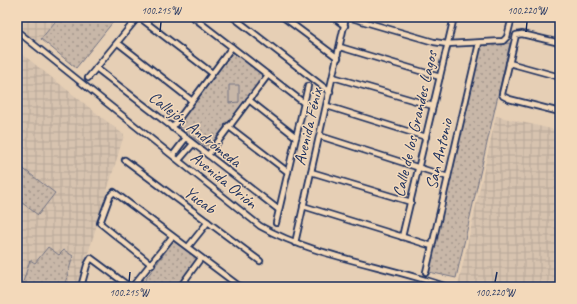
<svg xmlns="http://www.w3.org/2000/svg" width="577" height="304" font-family="Caveat,sans-serif">
<defs>
<pattern id="industrial-grid" width="8" height="8" patternUnits="userSpaceOnUse"><rect width="8" height="8" fill="#d7c3af"/><path d="M0 4h8M4 0v8" fill="none" stroke="#b8a899"/></pattern>
<pattern id="grass-dots" width="8" height="8" patternUnits="userSpaceOnUse"><rect width="8" height="8" fill="#c8b7a8"/><path d="M2 2h.1M6 6h.1" fill="none" stroke="#a2958c" stroke-width="1.8" stroke-linecap="round"/></pattern>
</defs>
<rect width="100%" height="100%" fill="#e6cfb5"/>
<filter id="ink" filterUnits="userSpaceOnUse"><feTurbulence type="fractalNoise" baseFrequency=".025" numOctaves="2"/><feDisplacementMap in="SourceGraphic" scale="8" xChannelSelector="R" yChannelSelector="G"/><feConvolveMatrix kernelMatrix="1 2 1 2 8 2 1 2 1" color-interpolation-filters="sRGB"/></filter>
<g filter="url(#ink)">
<g fill="url(#industrial-grid)">
<path d="M17,17h42l-21,26 -21,-17z"/>
<path d="M17,50l107,85 -46,152h-52l-9,-8z"/>
<path d="M496,116l64,15v156l-102,-1z"/>
</g>
<g fill="url(#grass-dots)" stroke="#727383">
<path d="M59,17h58l-41,51 -35,-29z"/>
<path d="M510,43l-54,235 -27,-6 51,-224 2,-3z"/>
<path d="M233,51l31,23v3l-54,68 -5,1 -25,-18 -2,-5z"/>
<path d="M17,164l38,29 -17,22 -21,-16z"/>
<path d="M173,241l25,18 -21,28h-37z"/>
<path d="M48,247l11,8 5,-5 9,6 -9,31h-35l-6,-5 7,-22 5,3z"/>
</g>
<path fill="#c8b7a8" stroke="#727383" d="M229,85h10v17l-10,1z"/>
<g fill="none" stroke-linecap="round" stroke-linejoin="round">
<g stroke="#1b2f5e" stroke-width="8">
<g id="street">
<path d="M139,17l73,56"/>
<path d="M193,17l111,86"/>
<path d="M233,17l97,75"/>
<path d="M283,17l55,41"/>
<path d="M333,17l12,9"/>
<path d="M348,17l86,25 13,2 56,-3 4,-4 5,-20"/>
<path d="M17,31l243,195c57,32 126,39 187,61"/>
<path d="M118,43l73,57"/>
<path d="M560,43l-38,-9 -6,1 -14,59 1,2 6,3 51,13"/>
<path d="M340,47l100,30"/>
<path d="M509,63l51,14"/>
<path d="M96,68l183,142"/>
<path d="M333,77l100,29"/>
<path d="M88,78l50,-61"/>
<path d="M249,100l47,37"/>
<path d="M327,106l99,31"/>
<path d="M228,126l60,46"/>
<path d="M172,128l60,-81"/>
<path d="M320,136l128,41"/>
<path d="M173,155l13,-17"/>
<path d="M208,155l60,-80"/>
<path d="M125,160l135,101"/>
<path d="M179,160l14,-16"/>
<path d="M311,172l100,30"/>
<path d="M303,206l129,40"/>
<path d="M276,223l32,-137"/>
<path d="M402,237l52,-220"/>
<path d="M295,243l51,-226"/>
<path d="M188,247l20,-25"/>
<path d="M152,265l-52,-42 10,-27 4,-4 125,94"/>
<path d="M426,272l53,-229"/>
<path d="M81,287l6,-22 4,-7 39,29"/>
<path d="M132,287l40,-50"/>
<path d="M180,287l21,-29"/>
</g>
</g>
<use href="#street" stroke="#f3d9ba" stroke-width="4.5"/>
</g>
</g>
<path fill="none" stroke="#1b2f5e" stroke-width="1.5" d="M160,32l1,-10M526,32l1,-10M129,282l1,-10M495,282l2,-10"/>
<g text-anchor="middle" dominant-baseline="central" stroke-width="3" stroke-linejoin="round" paint-order="stroke">
<g font-size="17" fill="#1b2f5e" stroke="#f3d9ba">
<text transform="translate(415 124) rotate(-77)">Calle de los Grandes Lagos</text>
<text transform="translate(308 127) rotate(-77)">Avenida Fénix</text>
<text transform="translate(195 129) rotate(38)">Callejón Andrómeda</text>
<text transform="translate(439 154) rotate(-77)">San Antonio</text>
<text transform="translate(224 180) rotate(39)">Avenida Orión</text>
<text transform="translate(200 200) rotate(37)">Yucab</text>
</g>
</g>
<rect width="577" height="304" fill="none" stroke="#f3d9ba" stroke-width="44"/>
<rect x="22" y="22" width="533" height="260" fill="none" stroke="#1b2f5e" stroke-width="1.5"/>
<g font-size="10" text-anchor="middle" fill="#1b2f5e">
<text x="161" y="14">100.215°W</text>
<text x="527" y="14">100.220°W</text>
<text x="129" y="296">100.215°W</text>
<text x="495" y="296">100.220°W</text>
</g>
</svg>
